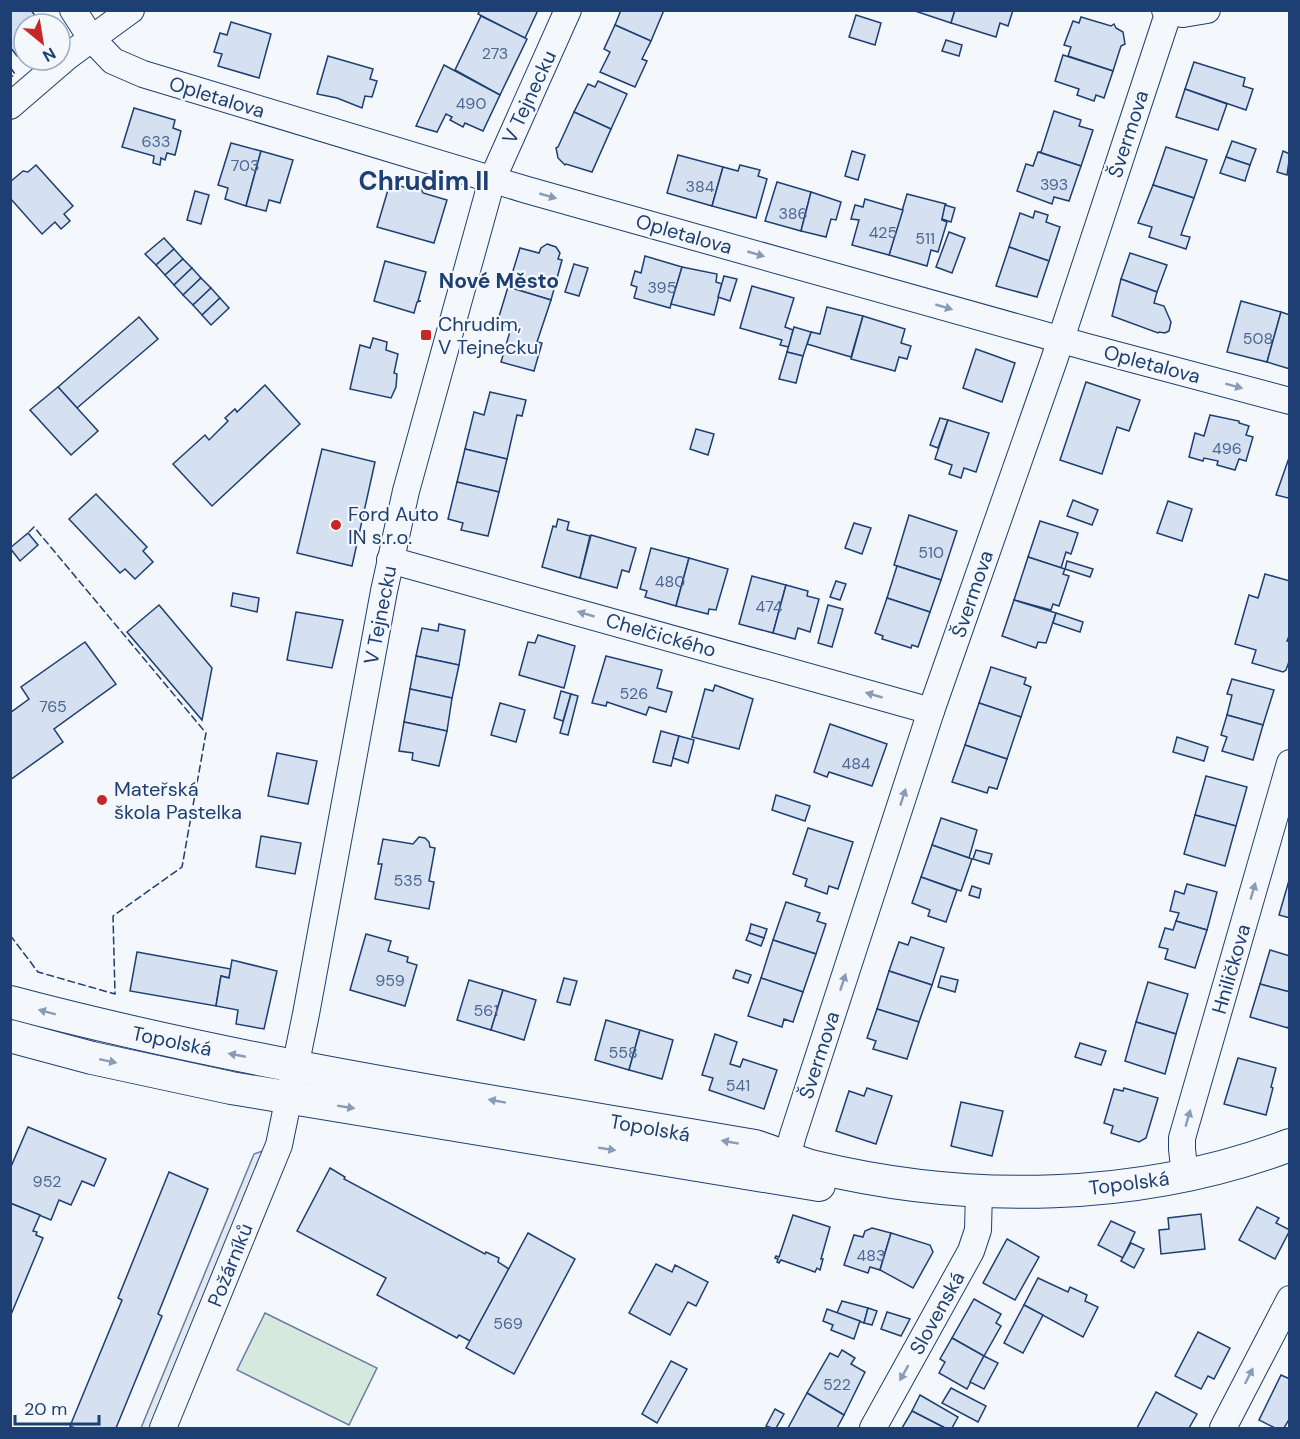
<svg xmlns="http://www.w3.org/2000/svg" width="1300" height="1439" font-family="'DM Sans',sans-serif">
<rect width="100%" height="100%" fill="#f4f7fb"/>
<path fill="#d7e8df" stroke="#687fa3" stroke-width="1.5" d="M265,1313l112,55 -28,57 -112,-55z"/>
<path fill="#e3e8f0" stroke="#687fa3" stroke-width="1.5" d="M279,1145l-116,283h-22l113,-274z"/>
<g fill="#d5e0f0" stroke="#1d3f73" stroke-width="1.5">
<path d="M10,10h21l10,14h-17v27l-7,5 -7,-9z"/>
<path d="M480,10h58l-13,28 -47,-24z"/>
<path d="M621,10h43l-13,31 -36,-16z"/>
<path d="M912,10h43l-4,13z"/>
<path d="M955,10h58l-5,16 -8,-3 -4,14 -45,-14z"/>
<path d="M856,15l25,8 -6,22 -26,-8z"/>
<path d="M481,16l46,23 -27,56 -45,-25z"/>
<path d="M1081,17l30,9 3,-2 2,4 7,4 2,12 -4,2 -8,25 -45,-15 3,-9 -7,-2 9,-24 6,2z"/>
<path d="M231,22l40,12 -12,44 -41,-12 4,-12 -8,-2 6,-19 7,2z"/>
<path d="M615,25l36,16 -9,18 5,2 -12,26 -35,-15 10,-20 -6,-3z"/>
<path d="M946,40l16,5 -3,11 -17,-5z"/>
<path d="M1063,55l50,16 -9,27 -8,-3 -2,6 -17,-6 2,-6 -24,-8z"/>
<path d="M328,56l45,13 -3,10 7,2 -5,16 -7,-1 -3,12 -25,-10 -20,-4z"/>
<path d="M1194,62l51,16 -2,8 10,3 -7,21 -61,-21z"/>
<path d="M444,65l56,30 -17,36 -18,-8 -2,4 -13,-7 2,-3 -6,-3 -9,18 -21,-6z"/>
<path d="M598,81l29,13 -16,35 -37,-17 14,-28 7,3z"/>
<path d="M1185,89l42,15 -9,26 -42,-13z"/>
<path d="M134,108l41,12 -2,8 8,3 -6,24 -8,-2 -2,7 -4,-2 -1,7 -7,-2 1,-7 -32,-9z"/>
<path d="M1054,111l27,9 -2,6 14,4 -12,36 -42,-14h2z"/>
<path d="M574,112l37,17 -19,43 -26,-8 -1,1 -7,-7 -2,-10 2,-1z"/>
<path d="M1232,141l24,8 -6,16 -24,-8z"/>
<path d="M231,143l30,8 -15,55 -21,-7 3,-11 -10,-3z"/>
<path d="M1166,147l41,13 -13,38 -41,-13z"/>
<path d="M261,151l32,9 -13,43 -11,-3 -3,11 -20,-5z"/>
<path d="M852,151l13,4 -7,25 -13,-4z"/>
<path d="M1283,151l7,3 -3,21 -10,-3z"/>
<path d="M1038,152l43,14 -12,35 -15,-4 -2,7 -35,-13 9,-27 7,2z"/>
<path d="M678,155l45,12 -11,39 -45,-13z"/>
<path d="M1226,157l24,8 -5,16 -25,-8z"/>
<path d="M36,165l37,41 -9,8 6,7 -9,8 -6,-7 -13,12 -32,-36v-16l13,-11 5,1z"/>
<path d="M740,165l20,5 -2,6 9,3 -11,39 -44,-12 11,-39 15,4z"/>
<path d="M777,182l34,10 -10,39 -36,-10z"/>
<path d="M390,183l17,5 4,-3 10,3 2,5 24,7 -13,43 -57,-16z"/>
<path d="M1153,185l41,13 -13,37 9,2 -4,12 -37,-12 3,-10 -14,-4z"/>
<path d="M195,191l14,4 -8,29 -14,-4z"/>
<path d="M811,192l30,10 -5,18 -5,-1 -5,18 -25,-6z"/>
<path d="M907,194l39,10 -4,16 5,2 -9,30 -7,-2 -4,16 -38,-11z"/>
<path d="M865,199l38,11 -14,45 -37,-10 7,-25 -8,-1 4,-14 8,2z"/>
<path d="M945,205l10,3 -4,14 -9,-3z"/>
<path d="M1035,211l13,4 -2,7 14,5 -11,34 -40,-14 11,-34 13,5z"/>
<path d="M949,232l16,6 -13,35 -16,-6z"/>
<path d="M164,238l10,11 -18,16 -11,-11z"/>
<path d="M547,244l9,3 4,6 -2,6 4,1 -11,40 -43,-13 12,-39 19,5 2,-5z"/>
<path d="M1009,247l40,14 -12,36 -41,-11z"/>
<path d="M174,249l9,10 -18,16 -9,-10z"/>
<path d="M1130,253l37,12 -10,27 -36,-13z"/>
<path d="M645,256l37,11 -12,41 -36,-10 3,-11 -6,-2 4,-14 6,2z"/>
<path d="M183,259l9,9 -18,17 -9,-10z"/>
<path d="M385,261l41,11 -8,29h3l-4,1 -3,11 -40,-12z"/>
<path d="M574,264l14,4 -9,28 -14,-4z"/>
<path d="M682,267l35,7 -1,8 6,2 -8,31 -43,-11z"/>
<path d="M192,268l9,10 -18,17 -9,-10z"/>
<path d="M724,276l13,3 -7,22 -12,-4z"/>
<path d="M201,278l10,10 -18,17 -10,-10z"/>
<path d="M1121,279l36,13 -3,11 10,3 7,16 -2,9 -4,2 -6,-1 -1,1 -46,-17z"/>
<path d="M752,286l42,12 -9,29 8,3 -4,17 -9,-2 2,-5 -42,-12z"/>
<path d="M508,287l43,13 -14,42 5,1 -8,28 -33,-9 10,-34 -14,-5z"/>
<path d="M211,288l9,10 -18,17 -9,-10z"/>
<path d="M220,298l9,10 -18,17 -9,-10z"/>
<path d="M1241,301l40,11 -14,50 -40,-10z"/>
<path d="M827,307l36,9 -12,41 -44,-13 4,-12 9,2z"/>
<path d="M1281,312l9,3v54l-23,-7z"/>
<path d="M863,316l42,13 -4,14 10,3 -4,13 -8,-2 -4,14 -44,-12z"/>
<path d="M139,317l19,22 -81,69 -19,-21z"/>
<path d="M794,327l17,5 -8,24 -16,-4z"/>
<path d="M373,338l14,4 -1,8 12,4 -4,19 3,1 -1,13 -5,11 -41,-9 10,-44 10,3z"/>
<path d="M976,349l39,14 -13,39 -39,-14z"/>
<path d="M787,352l16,4 -7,27 -17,-4z"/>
<path d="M1086,382l54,18 -11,31 -12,-4 -15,47 -42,-14z"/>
<path d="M265,385l35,39 -88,82 -39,-42 32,-29 4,5 19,-19 -3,-3 10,-9 2,3z"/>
<path d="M58,387l40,44 -27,24 -41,-45z"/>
<path d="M490,392l36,8 -4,16 -5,-1 -10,44 -42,-10 9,-37 10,3z"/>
<path d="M1210,415l29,6v2l10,3 -3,9 7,2 -7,24 -7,-2 -4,11 -18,-5 1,-4 -14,-3 -1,3 -14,-4 6,-24 9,3z"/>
<path d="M940,418l8,2 -10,28 -8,-3z"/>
<path d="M948,420l41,13 -13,39 -12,-4 -3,10 -12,-4 3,-9 -17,-6z"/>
<path d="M696,429l18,5 -6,21 -18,-6z"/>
<path d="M322,449l53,13 -23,104 -55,-13z"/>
<path d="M465,449l42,10 -8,33 -42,-10z"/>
<path d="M1290,455v40l-2,3 -12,-3z"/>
<path d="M457,482l42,10 -11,44 -27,-6 2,-7 -15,-4z"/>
<path d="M96,494l51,53 -4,4 10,11 -18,17 -10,-10 -5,4 -51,-54z"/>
<path d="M1073,500l25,10 -6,15 -25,-9z"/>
<path d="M1168,501l24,8 -10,32 -25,-8z"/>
<path d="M909,515l48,16 -16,49 -47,-15z"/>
<path d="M558,519l11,3 -2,8 23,6 -10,42 -38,-11 11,-41 3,1z"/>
<path d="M1040,521l38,12 -7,21 -5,-2 -5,16 -33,-11z"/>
<path d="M854,523l17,5 -9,26 -17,-6z"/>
<path d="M28,533l10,12 -18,16 -10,-13z"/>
<path d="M591,535l45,13 -7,24 -7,-2 -5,18 -37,-10z"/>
<path d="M651,548l38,10 -13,48 -31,-9 2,-6 -7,-2z"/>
<path d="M1028,557l37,12 -2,5 6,2 -10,30 -6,-2 -2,6 -37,-10z"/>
<path d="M689,558l39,11 -12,41 -7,-1 -1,5 -32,-8z"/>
<path d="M1067,561l26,8 -3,8 -25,-8z"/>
<path d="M897,566l44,14 -11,32 -43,-14z"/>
<path d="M1265,574l25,7v53l-3,7h3v18l-4,11 -3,2 -31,-9 4,-13 -21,-6 14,-49 9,3z"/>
<path d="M752,576l34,9 -13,48 -34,-9z"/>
<path d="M836,581l10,3 -6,16 -10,-3z"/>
<path d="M786,585l22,6 -1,5 12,3 -9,33 -12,-4 -3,11 -22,-6z"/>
<path d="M233,593l26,5 -2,14 -26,-6z"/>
<path d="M887,598l43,14 -12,35 -6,-2 -1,3 -29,-9 1,-3 -8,-3z"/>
<path d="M1014,600l42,13 -10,30 -8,-1 -2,6 -34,-12z"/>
<path d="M159,605l53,63 -10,52 -75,-88z"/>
<path d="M828,605l15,4 -11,38 -14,-4z"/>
<path d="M296,612l47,8 -11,48 -45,-8z"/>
<path d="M1056,613l27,9 -3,10 -27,-9z"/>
<path d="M439,624l26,6 -6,35 -43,-9 6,-28 16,3z"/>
<path d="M538,635l37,11 -11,42 -45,-13 9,-33 7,1z"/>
<path d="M85,642l31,42 -62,45 9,13 -53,38v-67l19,-14 -8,-12z"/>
<path d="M416,656l43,9 -7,33 -42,-9z"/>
<path d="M606,656l56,14 -5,18 15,4 -6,20 -17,-5 -3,8 -39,-13 -1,4 -14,-3z"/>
<path d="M991,667l35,11 -2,6 7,3 -10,30 -42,-14z"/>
<path d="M1232,679l42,11 -11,35 -36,-10 5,-20 -5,-1z"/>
<path d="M715,685l38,14 -14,50 -47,-12 13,-48 8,2z"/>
<path d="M410,689l42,9 -5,33 -43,-9z"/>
<path d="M561,691l10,3 -8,27 -9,-3z"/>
<path d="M571,694l7,2 -10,39 -8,-2z"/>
<path d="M500,703l25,7 -9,32 -25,-7z"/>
<path d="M979,703l42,14 -14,42 -42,-14z"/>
<path d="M1227,715l36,10 -10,35 -31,-9 5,-14 -6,-2z"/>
<path d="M404,722l43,9 -8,35 -27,-6 1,-7 -14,-2z"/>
<path d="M830,724l57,20 -15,42 -43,-14 -2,5 -13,-5z"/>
<path d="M661,731l18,5 -8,30 -18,-4z"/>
<path d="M679,736l15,4 -6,23 -15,-5z"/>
<path d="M1177,737l31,10 -4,14 -31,-9z"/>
<path d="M965,745l42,14 -10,30 -8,-2 -2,6 -35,-11z"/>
<path d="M277,753l40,8 -9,43 -40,-8z"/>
<path d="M1206,776l41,11 -11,39 -41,-11z"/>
<path d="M776,795l34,11 -5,15 -33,-11z"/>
<path d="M1195,815l41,11 -11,40 -41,-12z"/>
<path d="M941,818l36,12 -8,28 -37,-13z"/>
<path d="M808,828l45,14 -15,47 -9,-3 -2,8 -22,-8 2,-7 -14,-5z"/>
<path d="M261,836l40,7 -6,31 -39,-7z"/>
<path d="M419,837l6,1 4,4 1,5 5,1 -6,33 5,1 -5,27 -54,-10 7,-35h-4l5,-25 30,5z"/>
<path d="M932,845l40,14 -11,32 -40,-14z"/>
<path d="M976,850l16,4 -3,10 -16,-5z"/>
<path d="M921,877l36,13 -11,32 -18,-6 2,-6 -18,-7z"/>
<path d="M1290,877v41l-11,-3z"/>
<path d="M1187,884l30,8 -10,38 -31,-9 3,-8 -9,-2 5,-20 9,3z"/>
<path d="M972,886l9,3 -2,9 -10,-3z"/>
<path d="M786,902l34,11 -3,8 9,3 -10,30 -43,-14z"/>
<path d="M1176,921l31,9 -12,38 -30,-9 3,-10 -9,-2 6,-19 8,2z"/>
<path d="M751,924l16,5 -3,9 -15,-5z"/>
<path d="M749,933l15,5 -3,8 -15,-6z"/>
<path d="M366,934l25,7 -3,10 20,6 -1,5 10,3 -12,41 -55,-16z"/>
<path d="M911,937l33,11 -12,37 -43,-14 10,-29 9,3z"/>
<path d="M773,940l43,14 -13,38 -42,-14z"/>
<path d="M1270,950l20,6v36l-30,-8z"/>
<path d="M137,952l94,17 -2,9 -8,-2 -5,30 -86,-15z"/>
<path d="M232,960l45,11 -13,58 -28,-5 2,-14 -22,-4 5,-30 8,2z"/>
<path d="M736,970l15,5 -3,8 -15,-5z"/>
<path d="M889,971l43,14 -13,37 -42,-13z"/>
<path d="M941,976l17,4 -3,12 -17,-5z"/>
<path d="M564,978l13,3 -7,24 -13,-3z"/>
<path d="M761,978l42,14 -10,30 -9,-3 -2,8 -34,-11z"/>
<path d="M469,980l34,10 -12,40 -34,-10z"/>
<path d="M1148,982l40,12 -12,40 -40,-12z"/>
<path d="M1260,984l30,8v29l-2,7 -38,-11z"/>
<path d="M503,990l33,10 -12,40 -33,-10z"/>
<path d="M877,1009l42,13 -12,37 -34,-10 3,-8 -9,-3z"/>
<path d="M606,1020l34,10 -11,40 -34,-10z"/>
<path d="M1136,1022l40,12 -11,40 -40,-13z"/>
<path d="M640,1030l33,10 -11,39 -33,-9z"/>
<path d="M715,1034l22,8 -7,22 10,3 3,-8 34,11 -13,39 -55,-19 4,-12 -11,-3z"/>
<path d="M1080,1043l26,8 -5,14 -26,-8z"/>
<path d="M1238,1058l38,10 -5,19 2,1 -7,27 -42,-11z"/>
<path d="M867,1088l25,8 -16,48 -40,-13 13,-40 15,5z"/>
<path d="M1124,1088l34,10 -12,40 -7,4 -28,-9 2,-7 -9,-3 10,-34 9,2z"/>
<path d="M961,1102l42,9 -11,45 -41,-10z"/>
<path d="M28,1127l78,32 -12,27 -12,-5 -11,24 -12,-5 -8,20 -41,-17v-34z"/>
<path d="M330,1168l15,9 -1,2 141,75 1,-2 13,6 -1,4 11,7 -39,72 -11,-6 -2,3 -80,-43 9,-17 -89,-47z"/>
<path d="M169,1172l39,17 -50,125 4,2 -46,112h-41l-5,-2 52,-126 -4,-2z"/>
<path d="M10,1203l30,12 -7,16 4,1 -1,3 7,3 -33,79z"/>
<path d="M1257,1207l22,11 -3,5 14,7 -15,29 -36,-19z"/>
<path d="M1201,1214l4,35 -44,5 -2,-24 10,-1 -1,-11z"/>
<path d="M793,1215l37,12 -9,32h2l-3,11 -3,-2 -2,4 -34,-12 -2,3 -2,-1 1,-3 -3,-1 1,-2 3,1z"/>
<path d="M1111,1221l24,11 -12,26 -25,-13z"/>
<path d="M872,1228l19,5 -11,37 -10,-3 -2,6 -24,-8 10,-30 9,2 2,-6z"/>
<path d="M528,1233l47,26 -61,115 -48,-26z"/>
<path d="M891,1233l39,12 3,7 -20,36 -33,-18z"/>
<path d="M1007,1239l32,18 -24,43 -32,-17z"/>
<path d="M1131,1243l13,6 -10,19 -13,-7z"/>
<path d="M656,1264l16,8 3,-7 33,17 -12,24 -8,-4 -18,33 -41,-22z"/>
<path d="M1038,1278l30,14 2,-5 17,8 -2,6 13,6 -15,30 -59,-32z"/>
<path d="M974,1299l27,15 -5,9 5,3 -17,30 -32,-18z"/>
<path d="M842,1301l26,7 -4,15 -27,-10z"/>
<path d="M1024,1305l19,10 -20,38 -19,-10z"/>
<path d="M868,1308l9,3 -5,14 -8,-2z"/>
<path d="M827,1309l33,12 -6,18 -23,-9 2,-5 -10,-4z"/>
<path d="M887,1312l23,7 -9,17 -20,-7z"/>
<path d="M1198,1332l32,16 -16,31 -6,-3 -7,13 -26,-13z"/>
<path d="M952,1338l32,18 -17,33 -28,-16 6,-11 -5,-3z"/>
<path d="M842,1350l13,8 -4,6 14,8 -21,43 -37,-22 23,-40 8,4z"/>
<path d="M984,1356l14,7 -14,26 -14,-7z"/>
<path d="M671,1361l16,8 -30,54 -15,-9z"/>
<path d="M1281,1375l9,4v39l-6,10h-9l-16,-8z"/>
<path d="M951,1388l35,18 -8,16 -36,-19z"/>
<path d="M1156,1392l41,22 -8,14h-52z"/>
<path d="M807,1393l37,22 -7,13h-49z"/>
<path d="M920,1395l38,22 -6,11h-7l-33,-17z"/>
<path d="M775,1409l9,5 -8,14h-4l-6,-2z"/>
<path d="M912,1411l33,17h-43z"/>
</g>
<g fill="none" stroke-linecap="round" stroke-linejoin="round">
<g stroke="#1d3f73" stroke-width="28">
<g id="minor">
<path d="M73,10l18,28 22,23 30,13 384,116 560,157 203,54"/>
<path d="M1165,10l18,4 24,-4"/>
<path d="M10,106l58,-50 63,-46"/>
<path d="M390,560l541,151"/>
<path d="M782,1175l11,-40 138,-424 123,-351 115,-349"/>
<path d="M1185,1176l-3,-27v-11l108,-375"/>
<path d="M163,1428l116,-283 27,-131 78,-423 22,-100 86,-311 76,-170"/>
<path d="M873,1428l98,-177 7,-21 1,-39"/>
<path d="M1223,1428l67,-129"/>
</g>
</g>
<g stroke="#1d3f73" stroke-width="34">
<g id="tertiary">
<path d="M10,1002c245,65 496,101 745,144 20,6 39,16 60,21 154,37 325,35 475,-22"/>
<path d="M10,1036l82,22 139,30 588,97"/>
</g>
</g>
<use href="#minor" stroke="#f4f7fb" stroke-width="26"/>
<use href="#tertiary" stroke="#f4f7fb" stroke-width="32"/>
<g stroke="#1d3f73" stroke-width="1.5" stroke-dasharray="8 3" stroke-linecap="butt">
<path d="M10,67l5,7 -5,4"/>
<path d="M10,935l28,37 77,22 -2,-78 69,-49 24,-134 -172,-206 -8,8"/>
</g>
</g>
<defs><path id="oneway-solid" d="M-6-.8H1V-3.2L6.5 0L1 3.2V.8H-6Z" transform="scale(1.5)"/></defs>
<g fill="#889bb7">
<use href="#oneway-solid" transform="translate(548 196) rotate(16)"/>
<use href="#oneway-solid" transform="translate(756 254) rotate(16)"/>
<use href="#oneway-solid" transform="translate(944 307) rotate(16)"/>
<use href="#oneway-solid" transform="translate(1234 386) rotate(15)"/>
<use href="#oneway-solid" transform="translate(586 614) rotate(-164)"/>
<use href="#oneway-solid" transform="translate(874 695) rotate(-164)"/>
<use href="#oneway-solid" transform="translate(903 797) rotate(-72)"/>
<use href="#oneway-solid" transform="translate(1253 891) rotate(-74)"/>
<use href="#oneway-solid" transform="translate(843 982) rotate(-72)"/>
<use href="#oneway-solid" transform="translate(47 1012) rotate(-165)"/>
<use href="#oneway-solid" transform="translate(237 1055) rotate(-169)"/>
<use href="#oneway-solid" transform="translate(108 1061) rotate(12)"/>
<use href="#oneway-solid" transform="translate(497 1101) rotate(-170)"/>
<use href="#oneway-solid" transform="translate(346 1107) rotate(9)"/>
<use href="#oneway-solid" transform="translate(1188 1118) rotate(-74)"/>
<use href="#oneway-solid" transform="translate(730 1142) rotate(-170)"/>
<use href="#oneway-solid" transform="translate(607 1149) rotate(9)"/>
<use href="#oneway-solid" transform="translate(904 1373) rotate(119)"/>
<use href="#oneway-solid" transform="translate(1249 1376) rotate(-63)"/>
</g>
<g fill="#c62828" stroke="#f4f7fb" stroke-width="2">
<rect x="420" y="329" width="12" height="12" rx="3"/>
<circle cx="336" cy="525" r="6"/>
<circle cx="102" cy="800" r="6"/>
</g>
<g text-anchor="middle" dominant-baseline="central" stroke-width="4.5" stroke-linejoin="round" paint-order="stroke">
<g font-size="16" fill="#4b6792">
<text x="495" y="53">273</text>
<text x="471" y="103">490</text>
<text x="156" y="141">633</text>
<text x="245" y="165">703</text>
<text x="1054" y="184">393</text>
<text x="700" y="186">384</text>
<text x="793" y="213">386</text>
<text x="883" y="232">425</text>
<text x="925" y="238">511</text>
<text x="662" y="287">395</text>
<text x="1258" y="338">508</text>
<text x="1227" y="448">496</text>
<text x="931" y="552">510</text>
<text x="670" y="581">480</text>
<text x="769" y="606">474</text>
<text x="634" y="693">526</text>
<text x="53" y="706">765</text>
<text x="856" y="763">484</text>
<text x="408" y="880">535</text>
<text x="390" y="980">959</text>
<text x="486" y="1010">561</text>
<text x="623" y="1052">558</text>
<text x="738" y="1085">541</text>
<text x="47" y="1181">952</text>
<text x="871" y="1255">483</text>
<text x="508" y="1323">569</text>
<text x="837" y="1384">522</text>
</g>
<g font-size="20" fill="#1d3f73" stroke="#f4f7fb">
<text transform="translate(217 97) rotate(17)">Opletalova</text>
<text transform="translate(529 97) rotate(-65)">V Tejnecku</text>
<text transform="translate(1128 134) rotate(-72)">Švermova</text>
<text transform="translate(684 234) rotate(16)">Opletalova</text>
<text transform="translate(1152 364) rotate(15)">Opletalova</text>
<text transform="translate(972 594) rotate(-71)">Švermova</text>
<text transform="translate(380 615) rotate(-79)">V Tejnecku</text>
<text transform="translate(661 635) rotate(16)">Chelčického</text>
<text transform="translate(1231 969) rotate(-74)">Hniličkova</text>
<text transform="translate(172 1041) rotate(12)">Topolská</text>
<text transform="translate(819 1055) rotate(-72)">Švermova</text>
<text transform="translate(650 1128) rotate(10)">Topolská</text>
<text transform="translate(1129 1183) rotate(-7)">Topolská</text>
<text transform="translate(230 1265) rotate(-68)">Požárníků</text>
<text transform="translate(937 1313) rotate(-61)">Slovenská</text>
</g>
<g font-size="20" fill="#1d3f73" stroke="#f4f7fb" text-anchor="start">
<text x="438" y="324">Chrudim,<tspan x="438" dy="23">V Tejnecku</tspan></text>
<text x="348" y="514">Ford Auto<tspan x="348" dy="23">IN s.r.o.</tspan></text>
<text x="114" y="789">Mateřská<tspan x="114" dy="23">škola Pastelka</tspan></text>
</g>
<g font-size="21" font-weight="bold" fill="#1d3f73" stroke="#f4f7fb">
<text x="499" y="281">Nové Město</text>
</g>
<g font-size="26" font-weight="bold" fill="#1d3f73" stroke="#f4f7fb">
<text x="424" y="181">Chrudim II</text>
</g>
</g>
<rect width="1300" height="1439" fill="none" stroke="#1d3f73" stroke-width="24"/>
<g transform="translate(42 42) rotate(150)"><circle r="28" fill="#f4f7fb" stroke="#9eadc5" stroke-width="1.5"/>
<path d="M0-4.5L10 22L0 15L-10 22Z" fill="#c62828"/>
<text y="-9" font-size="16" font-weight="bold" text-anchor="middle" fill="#1d3f73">N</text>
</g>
<path d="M15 1415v9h84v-9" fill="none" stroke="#1d3f73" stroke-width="3"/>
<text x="24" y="1415" font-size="18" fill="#1d3f73" stroke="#f4f7fb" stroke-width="4.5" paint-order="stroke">20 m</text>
</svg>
